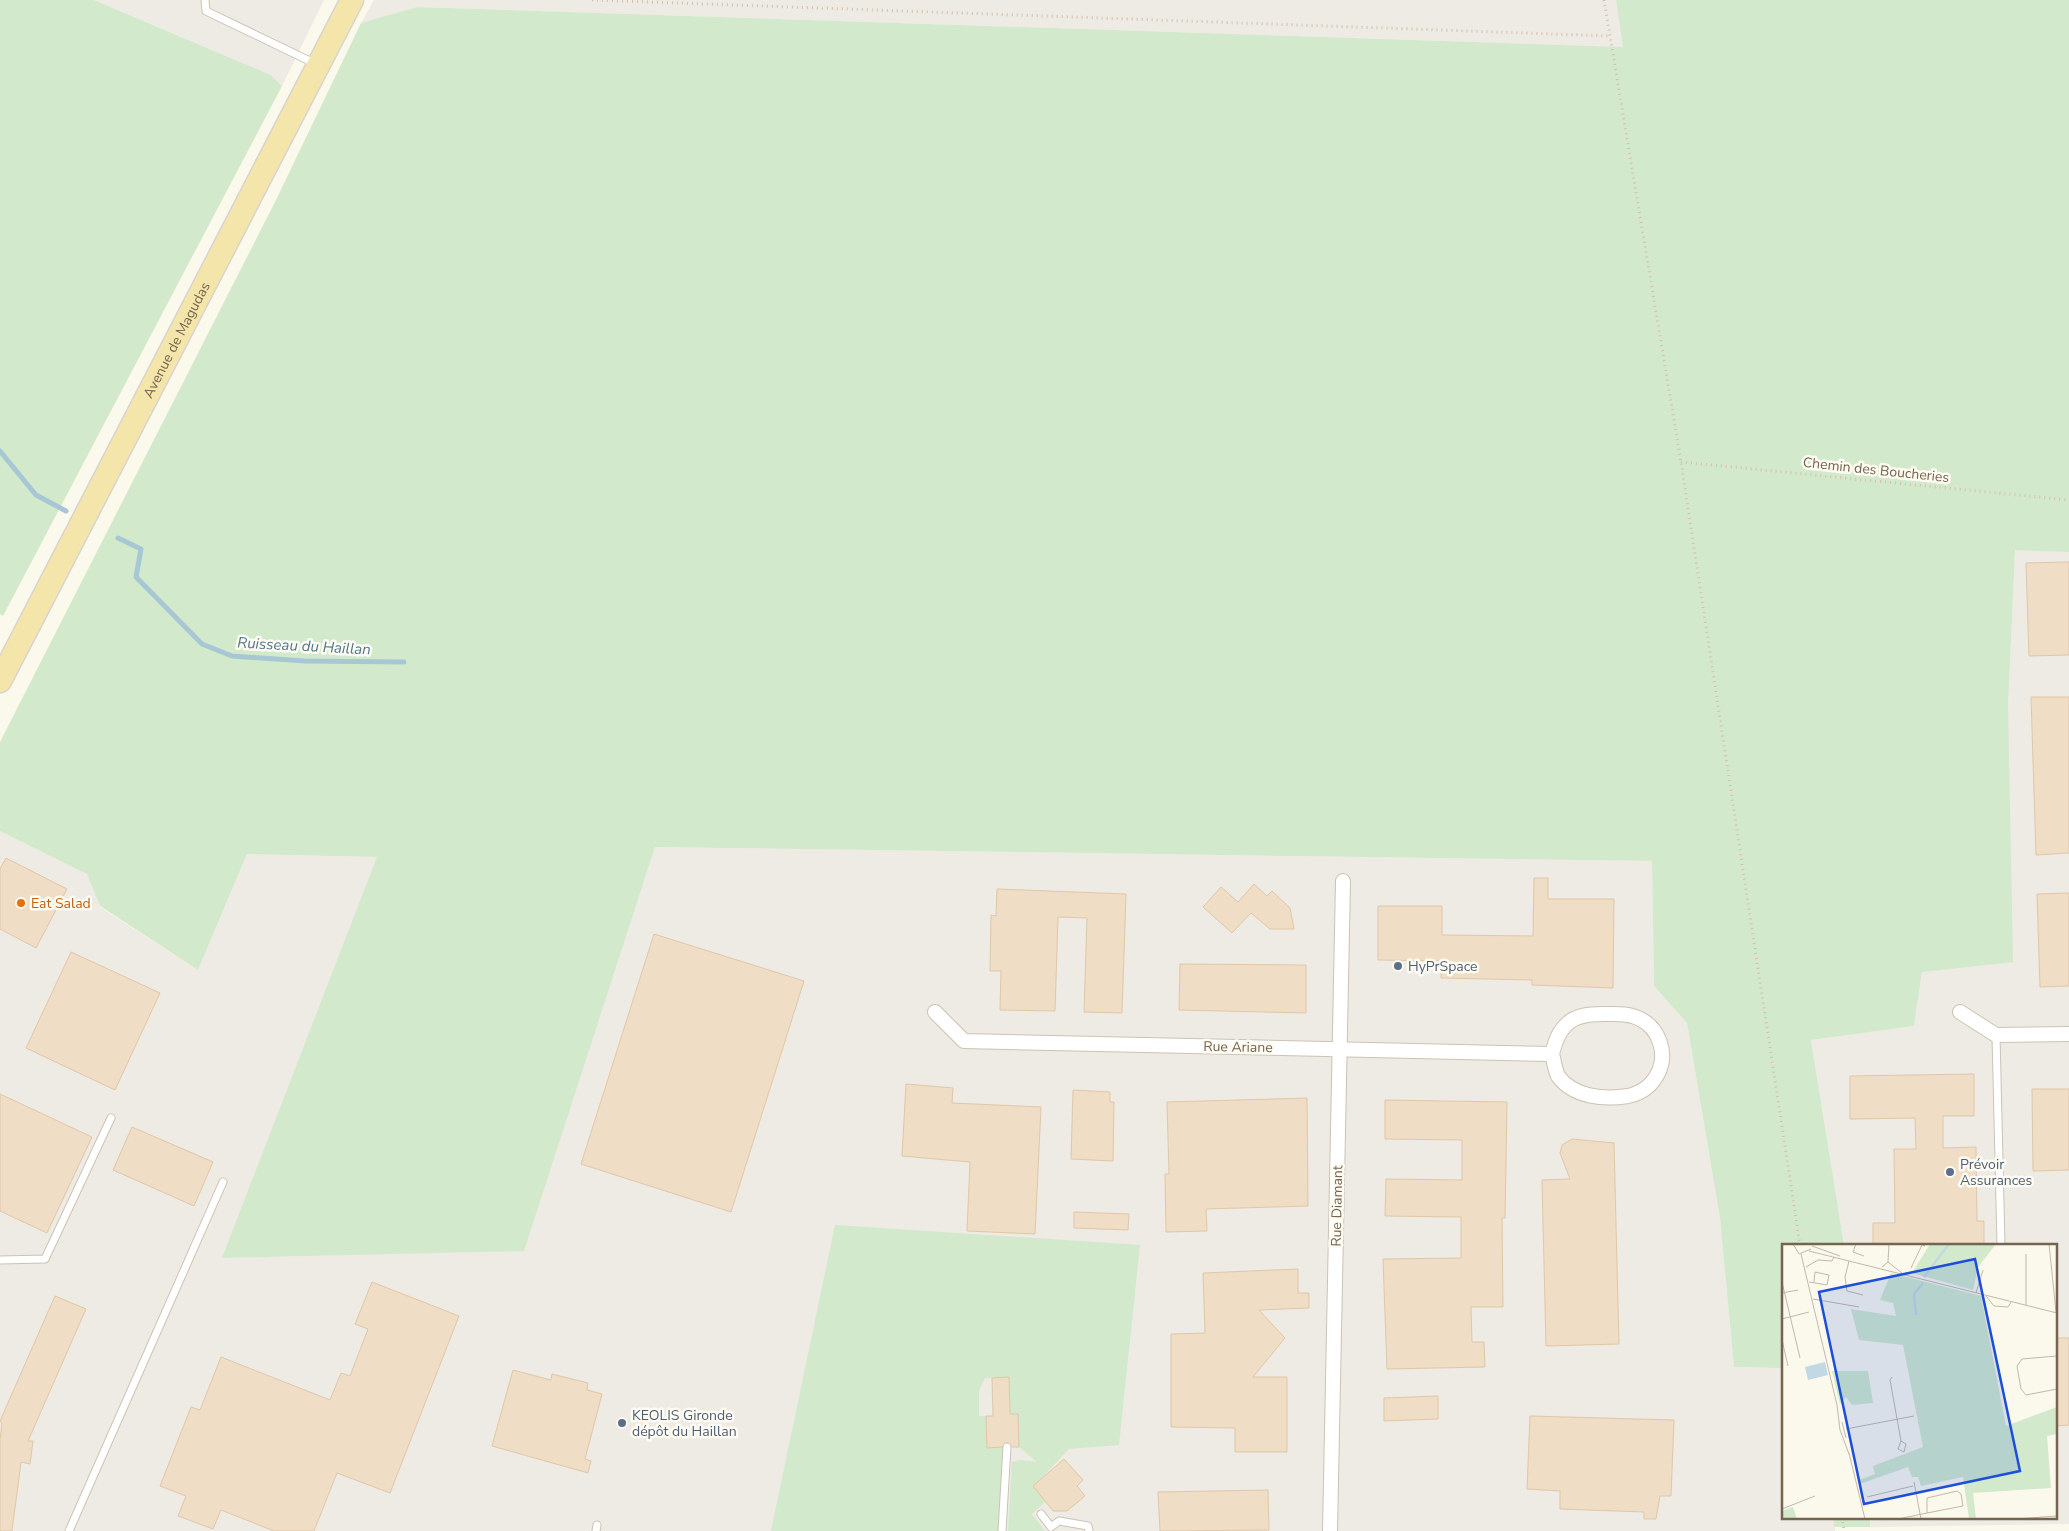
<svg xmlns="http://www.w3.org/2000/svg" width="2069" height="1531" font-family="'Nunito Sans',sans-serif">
<rect width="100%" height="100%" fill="#fbf8ec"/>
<g fill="#eeeae4">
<path d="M94,0h230l-42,86 -11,-11z"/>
<path d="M374,0h1242l8,47 -1207,-40 -56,16z"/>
<path d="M2015,549l54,3v972l-199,3v-10h185v-272h-211l-33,-205 103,-14 8,-54 86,-264z"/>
<path d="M0,831l88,43 12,33 98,63 49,-116 131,3 -155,401 301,-8 131,-403 997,14 2,125 33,37 33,195 14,149 49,1v149h50l2,14h-1835z"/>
</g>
<g fill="#d2e9cb">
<path d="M0,0h94l177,75 11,11 -279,530 -3,-2z"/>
<path d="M1616,0h453v552l-54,-2 -7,158 5,254 -91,10 -8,54 -103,14 33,205h-61v123l-49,-1 -14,-149 -33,-195 -33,-37 -2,-125 -997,-14 -131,404 -302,7 155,-401 -130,-3 -49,116 -98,-64 -13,-32 -87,-43v-89l275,-540 86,-179 56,-16 1206,40z"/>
<path d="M835,1225l305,20 -21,200 -50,4 -35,37 12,15 -14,13 13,17h-37l4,-69 9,-2 16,2 -18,-15 -1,-33h-15v-6l7,-11 -1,-20 -24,1 -6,13v25h7l1,31h20l-5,84h-231z"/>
<path d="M1833,1517h37v10h-36z"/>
</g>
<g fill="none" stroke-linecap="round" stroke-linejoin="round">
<g stroke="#a8c7d5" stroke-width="5">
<path d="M0,451l36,44 30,16"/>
<path d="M118,538l23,11 -5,28 66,67 30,12 73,5 99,1"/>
</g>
</g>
<g fill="#efddc5" stroke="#e1c7a7">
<path d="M2069,562v93l-40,1 -3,-93z"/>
<path d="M2031,697h38v156l-33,2z"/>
<path d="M6,858l61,31 -31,59 -36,-19v-60z"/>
<path d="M1534,878h14v21h66l-1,89 -81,-3v-5l-91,-2v-17l-63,-1v-54h64v29l91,1z"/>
<path d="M1254,884l13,12 5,-5 18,17 4,21h-24l-19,-16 -19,20 -29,-26 18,-20 17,15z"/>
<path d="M997,889l129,5 -4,119 -38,-1 3,-94 -29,-1 -3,94 -55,-1 1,-39h-11l1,-56 5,1z"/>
<path d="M2069,893v93l-29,1 -3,-93z"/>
<path d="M654,934l150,47 -73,231 -150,-48z"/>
<path d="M71,952l89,41 -45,97 -89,-42z"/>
<path d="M1180,964l126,1v48l-127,-3z"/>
<path d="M1974,1074v42h-31v32l33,-1 1,74h7v24h-111v-22h22l-1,-74h22l-1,-31 -65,1v-43z"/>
<path d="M906,1084l47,4 -1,15 89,4 -6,127 -68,-3 3,-69 -68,-6z"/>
<path d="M2032,1089h37v81l-36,1z"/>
<path d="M1073,1090l37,2v10h4l-1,59 -42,-2z"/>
<path d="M0,1094l92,43 -45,96 -47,-22z"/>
<path d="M1307,1098l1,108 -102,3 1,22 -41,1 -1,-58h4l-2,-72z"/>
<path d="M1385,1100l122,2 -2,116h-3l1,89h-32l1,35h12l1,25 -98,2 -4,-110 78,-1v-41l-76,-1 1,-37 76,1v-40l-77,-1z"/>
<path d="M132,1127l81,35 -19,44 -81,-36z"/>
<path d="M1572,1139l42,4 5,201 -73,2 -4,-166 28,-1 -10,-26 2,-8z"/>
<path d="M1074,1212l55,2 -1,16 -54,-2z"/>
<path d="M1298,1269v24h11v15l-50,2 26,28 -32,39h34v75h-52v-24l-64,-1v-93l34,-1 -2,-60z"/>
<path d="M372,1282l87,34 -69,177 -53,-20 -23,58h-40l-53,-21 -8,19 -35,-13 8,-20 -26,-10 31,-79 9,3 21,-53 109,43 11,-27 9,3 18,-47 -13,-5z"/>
<path d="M55,1296l31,13 -58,132h5l-3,23 -9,-2 -9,69h-12v-91l2,-17 -2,-2z"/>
<path d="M2055,1338h14v87l-13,1z"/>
<path d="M513,1370l38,10 1,-6 36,9 -1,7 15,4 -17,65 6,2 -3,12 -96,-27z"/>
<path d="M1009,1377l1,37h8l1,33h-7l-5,-5 -5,5 -15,1 -1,-32h7l-1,-38z"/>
<path d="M1438,1396v23l-54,2v-23z"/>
<path d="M1530,1416l144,4 -3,76h-11l-4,23h-12v-7l-84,-3v-18l-33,-2z"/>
<path d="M1064,1459l19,21 -6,6 8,10 -18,15h-14l-20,-25z"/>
<path d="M1268,1490l1,40 -109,1 -2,-39z"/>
</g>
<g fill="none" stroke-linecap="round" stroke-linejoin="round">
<g stroke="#cdc3b2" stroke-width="9">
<g id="service">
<path d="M205,0l1,11 110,53"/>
<path d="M1996,1035l5,210"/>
<path d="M0,1260l45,-1 66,-141"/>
<path d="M1041,1514l10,13 8,-6 29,5 1,5"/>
<path d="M69,1531l154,-349"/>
<path d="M596,1531l1,-6"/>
<path d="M1002,1531l5,-84"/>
</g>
</g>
<g stroke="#cdc3b2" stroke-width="16">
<g id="minor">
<path d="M935,1012l29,29 588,13c2,7 3,16 6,22 15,21 46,24 70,20 14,-3 25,-11 31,-25 8,-18 0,-43 -19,-52 -11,-6 -25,-5 -37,-5 -13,0 -27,1 -36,10 -9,8 -12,19 -15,30"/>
<path d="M1960,1012l36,23 73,-1"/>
<path d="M1330,1531l13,-650"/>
</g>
</g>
<g stroke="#d9d4ce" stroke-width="25">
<g id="primary">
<path id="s1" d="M0,681l352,-681"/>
</g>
</g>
<g stroke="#d5c1a8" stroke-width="3" stroke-dasharray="1 4" stroke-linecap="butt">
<path d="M592,0l1018,36"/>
<path d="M1604,0l77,462 119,783"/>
<path d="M1681,462l388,38"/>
<path d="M1842,1517l2,14"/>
</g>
<use href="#service" stroke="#fff" stroke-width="7"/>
<use href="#minor" stroke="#fff" stroke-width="14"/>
<use href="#primary" stroke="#f4e6aa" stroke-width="22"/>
</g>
<circle fill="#e8710a" stroke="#fefbf2" stroke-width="2" cx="21" cy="903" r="5"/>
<g fill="#5c6f8a" stroke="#fefbf2" stroke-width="2">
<circle cx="1398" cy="966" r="5"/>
<circle cx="1950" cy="1172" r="5"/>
<circle cx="622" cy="1423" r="5"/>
</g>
<g text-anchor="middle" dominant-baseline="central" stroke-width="5" stroke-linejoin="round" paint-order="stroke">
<g font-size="14" fill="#766450" stroke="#fefbf2">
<text stroke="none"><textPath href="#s1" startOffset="384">Avenue de Magudas</textPath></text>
<text transform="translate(1876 470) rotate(6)">Chemin des Boucheries</text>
<text transform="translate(1238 1047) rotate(1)">Rue Ariane</text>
<text transform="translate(1337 1206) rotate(-89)">Rue Diamant</text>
</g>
<g font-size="14" fill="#c56008" stroke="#fefbf2" text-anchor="start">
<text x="31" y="903">Eat Salad</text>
</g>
<g font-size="14" fill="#4e5e75" stroke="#fefbf2" text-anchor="start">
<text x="1408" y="966">HyPrSpace</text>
<text x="1960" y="1164">Prévoir<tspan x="1960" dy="16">Assurances</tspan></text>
<text x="632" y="1415">KEOLIS Gironde<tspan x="632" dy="16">dépôt du Haillan</tspan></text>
</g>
<g font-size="15" font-style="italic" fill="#4e788e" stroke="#fefbf2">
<text transform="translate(304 646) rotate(3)">Ruisseau du Haillan</text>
</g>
</g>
<g transform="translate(1782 1244)">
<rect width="275" height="275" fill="#fbf8ec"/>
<path d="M148,0h66l-18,23 -5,23 -61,-17zM109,29l90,23 25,130 51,-19v27l-10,2 4,52 -78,5 3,26h-7l-6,-42 -42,9 -3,-9h-6l-4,-10 -48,17 -1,-4 16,-6 -2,-8 50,-19 -20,-102 -44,-5 -8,-31 45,7 -3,-13 -13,-3zM50,127h36l5,32 -21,2 -6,-8 -6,7zM11,263l4,12h-15v-8z" fill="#d2e9cb"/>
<path d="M43,118l3,13 -20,5 -3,-13z" fill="#c1d9e4"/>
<path fill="none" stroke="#c1d9e4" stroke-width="2.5" d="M142,33l25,-33M134,71l-2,-21 9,-11"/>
<path fill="none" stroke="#c2b9a9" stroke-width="1" d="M11,0l6,10 12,-5M74,0l-3,8 11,4M267,0l7,68M30,2l28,10M27,7l248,62M19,10l36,151 3,25 9,24M244,10v51M67,17l-4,16 2,14 16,4M106,18l14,11M24,23l12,-7 14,1 2,-4M100,23l6,-5 1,-18M129,24l11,-23 3,1M0,38l18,76M27,38l18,3 2,-10 -14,-3 -1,10M0,49l16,-3M194,49l7,-23M204,52l8,10 14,1 3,-5M31,55l46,8M0,75l27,-7M0,96l6,26M275,112l-35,3 -5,7 4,23 5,6 31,-6M110,133l-2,3 11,61 -3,8 6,3 2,-8 -5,-3M60,178l4,16M64,185l68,-13M67,209l16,66M132,238l7,37M85,253l46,-11M0,265l33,-13M116,275l29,-6 36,-7 -2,-12 -4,-3 -30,7v15M233,275l42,-3"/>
<path fill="#1d4ed8" fill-opacity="0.15" stroke="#1d4ed8" stroke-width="2.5" d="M193,15l45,212 -156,33 -45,-212z"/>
<rect width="275" height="275" fill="none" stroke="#766450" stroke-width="2.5"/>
</g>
</svg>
